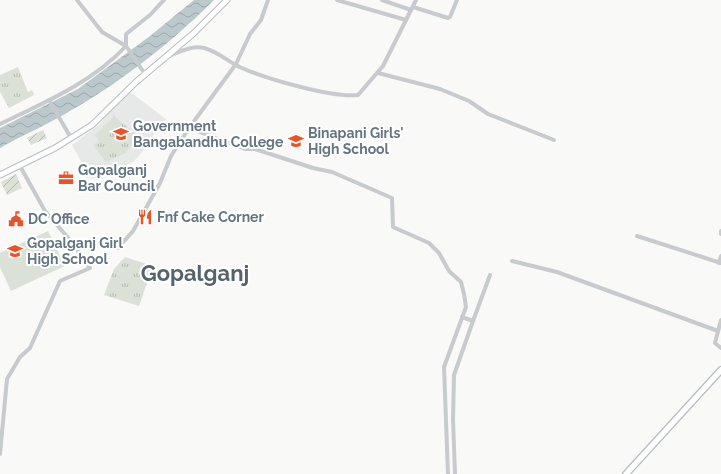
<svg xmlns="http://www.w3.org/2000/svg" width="721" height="474" font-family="Raleway,sans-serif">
<defs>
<pattern id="grass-tufts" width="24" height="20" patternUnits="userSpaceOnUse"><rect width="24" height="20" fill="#dbe1d7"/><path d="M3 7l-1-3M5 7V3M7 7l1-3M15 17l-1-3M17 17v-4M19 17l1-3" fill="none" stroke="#b5bbb4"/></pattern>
<pattern id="garden-furrows" width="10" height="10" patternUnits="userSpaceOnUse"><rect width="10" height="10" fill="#dbe1d7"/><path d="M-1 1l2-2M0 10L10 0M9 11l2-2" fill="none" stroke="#b5bbb4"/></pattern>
<pattern id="water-waves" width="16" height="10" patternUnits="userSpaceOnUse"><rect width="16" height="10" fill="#bcc9cc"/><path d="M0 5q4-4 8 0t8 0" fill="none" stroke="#9ca8ab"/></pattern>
</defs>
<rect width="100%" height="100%" fill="#f9f9f7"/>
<path fill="#e7e8e8" d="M129,91l38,29 -11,11 -11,18 -12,13 -42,17 -19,-34 28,-21 11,-16z"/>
<g fill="url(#grass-tufts)">
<path d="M18,67l10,25 4,-2 2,5 -25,13 -9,-16v-17z"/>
<path d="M114,116l23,19 -11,18 -20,9 -13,-17 6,-4 -4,-6z"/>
<path d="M125,257l28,9 -14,40 -35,-11 10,-26z"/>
</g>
<g fill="url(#garden-furrows)">
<path d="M43,130l4,8 -16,7 -4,-7z"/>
<path d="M16,174l6,14 -15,7 -6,-13z"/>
</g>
<path fill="#dbe1d7" d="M48,231l17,35 -54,25 -11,-24v-14z"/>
<path fill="url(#water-waves)" d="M194,0h20c-47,47 -102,89 -160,120 -18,10 -37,18 -54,28v-20l78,-39 72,-53z"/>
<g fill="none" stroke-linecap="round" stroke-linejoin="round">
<g stroke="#babec2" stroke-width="7">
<path id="major" d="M0,175l55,-27 37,-23 44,-43 58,-49 33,-33"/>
</g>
<g stroke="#b9bdc0" stroke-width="8">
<path id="highway" d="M626,474l95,-104"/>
</g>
<g stroke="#c7cbce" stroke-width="4">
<path d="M77,0l25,32 24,14"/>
<path d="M337,0l69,20"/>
<path d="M382,0l29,10"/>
<path d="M413,7l35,11 2,-1 7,-17"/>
<path d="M166,57c11,-4 26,-12 38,-9 13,3 26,15 38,20 24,11 91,30 116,27l25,-29 33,-66"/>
<path d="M378,73l62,16 29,12 19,13 66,26"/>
<path d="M145,74l-19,-28v-12l24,-19 14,-15"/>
<path d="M49,100l22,38"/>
<path d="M0,124c44,-21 93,-42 126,-78"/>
<path d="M189,128l56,21h10l58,19 19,4 60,26 1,29 36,16 10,10 10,18 12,11 3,12 2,13 -22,60 4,107"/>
<path d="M721,231v3"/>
<path d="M637,236l84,27"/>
<path d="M118,248l15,-17 27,-48 11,-27 18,-28 47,-64 14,-30 11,-14 7,-20"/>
<path d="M512,261l45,11 161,59"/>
<path d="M719,263l2,-7"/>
<path d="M721,320l-6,23 6,5"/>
<path d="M473,321l17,-46"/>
<path d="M0,454l7,-75 13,-22 10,-9 30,-67 30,-13 -20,-28 -25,-29 -25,-45"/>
<path d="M455,474l-2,-55 1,-44 19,-54 -11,-4"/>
</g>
<use href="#major" stroke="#fff" stroke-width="5"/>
<use href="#highway" stroke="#fff" stroke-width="5.5"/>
</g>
<defs>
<g id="university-bare" transform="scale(1.2)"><path d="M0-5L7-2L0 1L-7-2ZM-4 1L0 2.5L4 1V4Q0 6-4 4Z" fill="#e95327" stroke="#fff" stroke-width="2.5" paint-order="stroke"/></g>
<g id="school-bare" transform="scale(1.2)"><path d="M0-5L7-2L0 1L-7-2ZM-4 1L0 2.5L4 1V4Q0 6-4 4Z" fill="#e95327" stroke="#fff" stroke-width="2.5" paint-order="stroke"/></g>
<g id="office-bare" transform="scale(1.2)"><path d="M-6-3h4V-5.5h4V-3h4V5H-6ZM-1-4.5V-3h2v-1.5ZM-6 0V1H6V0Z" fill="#e95327" stroke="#fff" stroke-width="2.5" paint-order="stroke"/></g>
<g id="restaurant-bare" transform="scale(1.2)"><path d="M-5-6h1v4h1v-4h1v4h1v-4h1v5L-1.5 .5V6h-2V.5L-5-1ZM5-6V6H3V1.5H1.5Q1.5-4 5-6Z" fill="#e95327" stroke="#fff" stroke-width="2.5" paint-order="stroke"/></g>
<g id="civic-bare" transform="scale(1.2)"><path d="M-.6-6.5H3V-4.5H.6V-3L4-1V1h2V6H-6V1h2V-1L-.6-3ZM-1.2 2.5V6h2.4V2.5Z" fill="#e95327" stroke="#fff" stroke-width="2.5" paint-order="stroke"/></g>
</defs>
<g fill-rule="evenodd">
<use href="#university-bare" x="121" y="134"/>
<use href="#school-bare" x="296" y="141"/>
<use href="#office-bare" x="66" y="178"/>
<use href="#restaurant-bare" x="145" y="217"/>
<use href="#civic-bare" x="16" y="219"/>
<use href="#school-bare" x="15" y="251"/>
</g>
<g text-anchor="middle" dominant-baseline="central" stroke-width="4" stroke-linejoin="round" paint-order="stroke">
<g font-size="14" font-weight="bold" fill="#637583" stroke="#fff" text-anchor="start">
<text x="133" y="126">Government<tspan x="133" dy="16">Bangabandhu College</tspan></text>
<text x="308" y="133">Binapani Girls'<tspan x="308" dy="16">High School</tspan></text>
<text x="78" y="170">Gopalganj<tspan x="78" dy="16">Bar Council</tspan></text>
<text x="157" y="217">Fnf Cake Corner</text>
<text x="28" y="219">DC Office</text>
<text x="27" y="243">Gopalganj Girl<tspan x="27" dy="16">High School</tspan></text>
</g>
<g font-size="22" font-weight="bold" fill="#55636d" stroke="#fff">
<text x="195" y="273">Gopalganj</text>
</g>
</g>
</svg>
